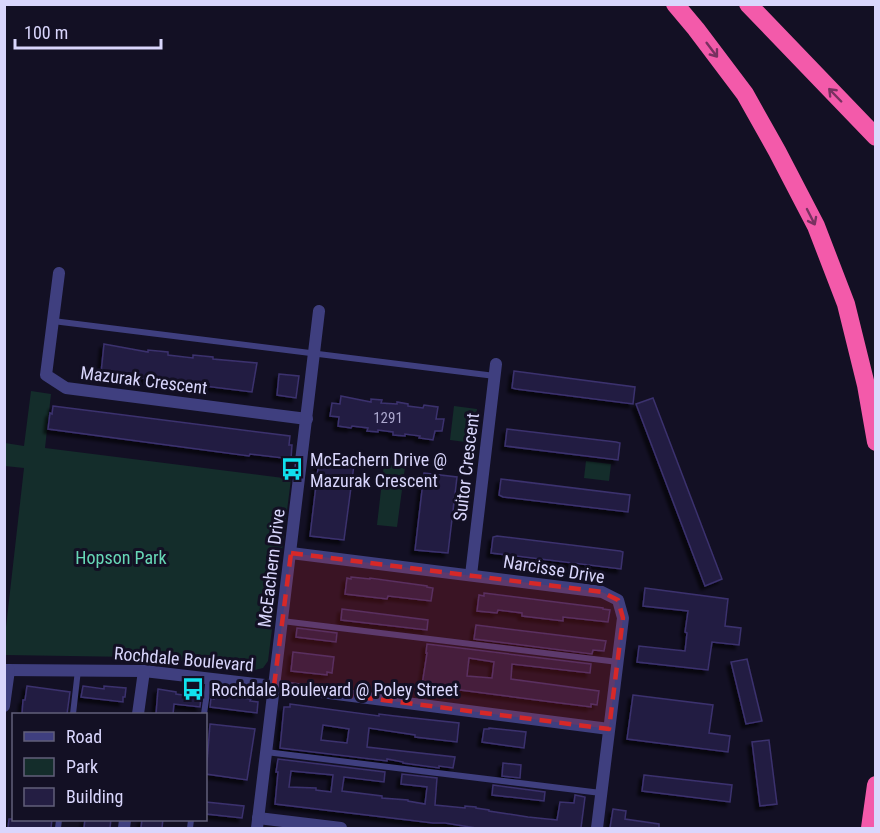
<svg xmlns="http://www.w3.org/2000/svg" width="880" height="833" font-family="'Roboto Condensed',sans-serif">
<defs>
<filter id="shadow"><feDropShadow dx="-4" dy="4" stdDeviation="1.5" flood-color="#0009"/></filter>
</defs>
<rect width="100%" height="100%" fill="#131024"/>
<g fill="#142d2b">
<path d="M31,391l20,3 -6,54 246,31 -23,182 -5,7 -8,2 -80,-10 -41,-3 -129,-2v-19l19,-168 -19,-2v-23l19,3z"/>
<path d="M454,406l23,3 -4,34 -23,-3z"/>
<path d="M586,461l25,3 -2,17 -25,-3z"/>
<path d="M384,464l21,3 -8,60 -20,-2z"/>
</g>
<g fill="#241e43" stroke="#3b316e" stroke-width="1.5" fill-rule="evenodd" filter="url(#shadow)">
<path d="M104,344l44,8v-2l20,2v3l25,3v-3l20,2v2l44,4 -5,29 -151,-19z"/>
<path d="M514,371l121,16 -2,17 -117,-15 -4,-1z"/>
<path d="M279,374l20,2 -3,22 -19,-3z"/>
<path d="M341,396l30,6v-3l11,1 -1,3 16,1v-2l11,2v2l15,2 1,-3 14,2 -2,12h8l-2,12h-7l-2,9 -14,-2 1,-2 -15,-2v2l-12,-1v-3l-15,-2v2l-11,-1 1,-3 -16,-2 -1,2 -13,-2 1,-9 -9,-1 2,-13 8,1z"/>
<path d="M653,398l69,181 -17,7 -69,-182z"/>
<path d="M53,406l237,30 -1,9h3l-1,14 -41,-5 -1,2 -201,-27 2,-16 2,1z"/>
<path d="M507,429l109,13 4,1 -2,17 -113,-14z"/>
<path d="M319,460l35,5 -10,75 -34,-4z"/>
<path d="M424,473l33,4 -9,76 -33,-3z"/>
<path d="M501,479l129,16 -2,17 -125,-15 -4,-2z"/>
<path d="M497,536l123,15 3,1 -2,17 -130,-16 2,-16z"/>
<path d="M351,577l19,2v-1l57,8v1l6,1 -2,13 -43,-5 -1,3 -42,-5 2,-16 4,1z"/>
<path d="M645,588l83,11 -3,27 16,2 -2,17 -27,-3 -4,28 -71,-8 2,-16 46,5 2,-18 -2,-1 3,-21 -45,-5z"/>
<path d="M484,593l119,15v1l7,1 -2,12 -45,-5v4l-41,-5v-3l-24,-3 -1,3 -20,-2 2,-16 5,1z"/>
<path d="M342,609l86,11 -1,10 -86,-10z"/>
<path d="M476,625l130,16 -2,10 -11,-1 -1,4 -118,-15z"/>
<path d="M297,628l40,5 -1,9 -40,-5z"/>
<path d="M427,644l164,20 -1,9 -78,-9 -1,15 88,12 -2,14 -6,-1v3l-39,-5 -130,-17 5,-32h-1zM469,658l25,4 -2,16 -25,-2z"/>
<path d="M293,652l41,5 -2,16 -5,-1v3l-36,-4z"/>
<path d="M747,659l15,62 -16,3 -15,-62z"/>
<path d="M27,686l43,6 -3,22h-45l1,-14h2z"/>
<path d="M83,686l21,3v-3l22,2 -1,9h-2v5l-42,-5z"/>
<path d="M158,689l18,3v2l7,1 18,2 -1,10 -26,-3 -1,10h-17z"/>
<path d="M214,695l37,4 -1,2 8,1 -1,11 -47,-6 1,-9 3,1z"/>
<path d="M633,695l80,10 -4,28 21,3 -2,16 -101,-13z"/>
<path d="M290,704l89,12v-2l16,2 64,7 -2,19 -42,-5v-2l-46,-7 -2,19 88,10 -2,11 -14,-2v2l-36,-5v-1l-16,-3v2l-107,-13 4,-41h6zM323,725l26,4 -2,14 -26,-3z"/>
<path d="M210,724l45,5 -8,51 -41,-6z"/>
<path d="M489,728l37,4 -2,16 -42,-6 2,-13h5z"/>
<path d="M769,740l8,64 -17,2 -8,-64z"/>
<path d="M278,759l107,13 -1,10 -40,-5 -2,14 40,5v2l26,2v1l17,3 2,-17 -26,-3 1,-10 35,4 -2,27 30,3v-2l11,1v1l13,2v1l39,6 29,3 3,-18 14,1 1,-8 10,2 -4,31h-105l-31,-5h-12l-158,-19 3,-32h-2zM291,771l42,4 -2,17 -15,-2v-2l-27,-1z"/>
<path d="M503,763l18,2 -1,13 -18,-2z"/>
<path d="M644,775l88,10 -2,17 -88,-11z"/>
<path d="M493,785l52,7 -1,9 -52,-6z"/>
<path d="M206,802l38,4 -2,12 -36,-4z"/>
<path d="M613,809l13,2 -1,8 34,5v4h-49z"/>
<path d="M9,819h43l-1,9h-43z"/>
<path d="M85,819h26l-1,9h-26z"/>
<path d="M142,819h21l-1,9h-21z"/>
</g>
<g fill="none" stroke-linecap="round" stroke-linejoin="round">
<g stroke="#3f3f7f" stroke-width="6">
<path d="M53,321l442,55"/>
<path d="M282,621l336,41"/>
<path d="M73,714l5,-44"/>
<path d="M204,714l5,-36"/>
<path d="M266,752l335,41"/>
<path d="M58,828l1,-8"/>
<path d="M190,828l1,-8"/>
</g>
<g stroke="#3f3f7f" stroke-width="12">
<path d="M59,273l-13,102 20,13 241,31"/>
<path d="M291,553l311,39 16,8 5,18 -26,210"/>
<path d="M471,575l25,-211"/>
<path d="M4,670l140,1 130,15 335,43"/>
<path d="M4,706l5,-36"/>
<path d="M138,714l6,-43"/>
<path d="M258,818l83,10"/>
<path d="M124,828l1,-8"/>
<path d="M257,828l62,-517"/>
</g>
<g stroke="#f35aaa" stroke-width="18">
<path d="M675,4l21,25 49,65 32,57 39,75 30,78 20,81 10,57"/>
<path d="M748,4l128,133"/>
<path d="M870,828l6,-43"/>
</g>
</g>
<defs><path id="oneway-shaft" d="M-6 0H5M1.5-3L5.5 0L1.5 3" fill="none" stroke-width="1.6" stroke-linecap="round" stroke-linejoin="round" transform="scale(1.5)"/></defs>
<g stroke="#783160">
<use href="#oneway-shaft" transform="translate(712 50) rotate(53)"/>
<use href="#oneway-shaft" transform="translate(835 95) rotate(-134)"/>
<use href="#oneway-shaft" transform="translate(811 217) rotate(63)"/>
</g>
<path fill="#d62828" fill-opacity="0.2" stroke="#d62828" stroke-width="4.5" stroke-dasharray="12 8" stroke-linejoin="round" d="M291,553l311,39 16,8 5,18 -14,111 -335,-43z"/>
<defs>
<g id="bus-bare" transform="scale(1.8)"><path d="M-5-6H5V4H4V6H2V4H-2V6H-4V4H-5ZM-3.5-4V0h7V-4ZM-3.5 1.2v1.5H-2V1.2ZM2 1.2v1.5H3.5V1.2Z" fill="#11e1ed" stroke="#131024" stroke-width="2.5" paint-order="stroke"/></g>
</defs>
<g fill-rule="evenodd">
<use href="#bus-bare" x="292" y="469"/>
<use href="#bus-bare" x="193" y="689"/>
</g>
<g text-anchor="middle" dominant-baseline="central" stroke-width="6" stroke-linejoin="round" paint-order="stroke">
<g font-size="15" fill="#aca8ce">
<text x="388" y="418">1291</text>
</g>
<g font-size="18" fill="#d9d6fc" stroke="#131024">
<text transform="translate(144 380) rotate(7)">Mazurak Crescent</text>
<text transform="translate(466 467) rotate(-83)">Suitor Crescent</text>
<text transform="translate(271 568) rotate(-83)">McEachern Drive</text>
<text transform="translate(554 569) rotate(9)">Narcisse Drive</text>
<text transform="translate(184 659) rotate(5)">Rochdale Boulevard</text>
</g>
<g font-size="18" fill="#d9d6fc" stroke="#131024" text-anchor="start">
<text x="310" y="459">McEachern Drive @<tspan x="310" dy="21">Mazurak Crescent</tspan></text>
<text x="211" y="689">Rochdale Boulevard @ Poley Street</text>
</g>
<g font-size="18" fill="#67d7b6" stroke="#131024">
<text x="121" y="557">Hopson Park</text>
</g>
</g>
<rect width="880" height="833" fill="none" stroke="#d9d6fc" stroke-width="12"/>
<rect x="12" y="713" width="195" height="108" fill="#131024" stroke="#625f7a" stroke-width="1.5"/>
<rect x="24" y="732" width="30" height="9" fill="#3f3f7f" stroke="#625f7a" stroke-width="1.5"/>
<text x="66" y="743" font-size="18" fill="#d9d6fc">Road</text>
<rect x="24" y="758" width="30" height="18" fill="#142d2b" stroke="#625f7a" stroke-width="1.5"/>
<text x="66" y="773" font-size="18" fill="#d9d6fc">Park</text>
<rect x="24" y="788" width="30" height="18" fill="#241e43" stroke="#625f7a" stroke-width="1.5"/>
<text x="66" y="803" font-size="18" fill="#d9d6fc">Building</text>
<path d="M15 39v9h146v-9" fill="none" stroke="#d9d6fc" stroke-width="3"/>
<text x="24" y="39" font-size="18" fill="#d9d6fc" stroke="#131024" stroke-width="4.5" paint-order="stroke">100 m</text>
</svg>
